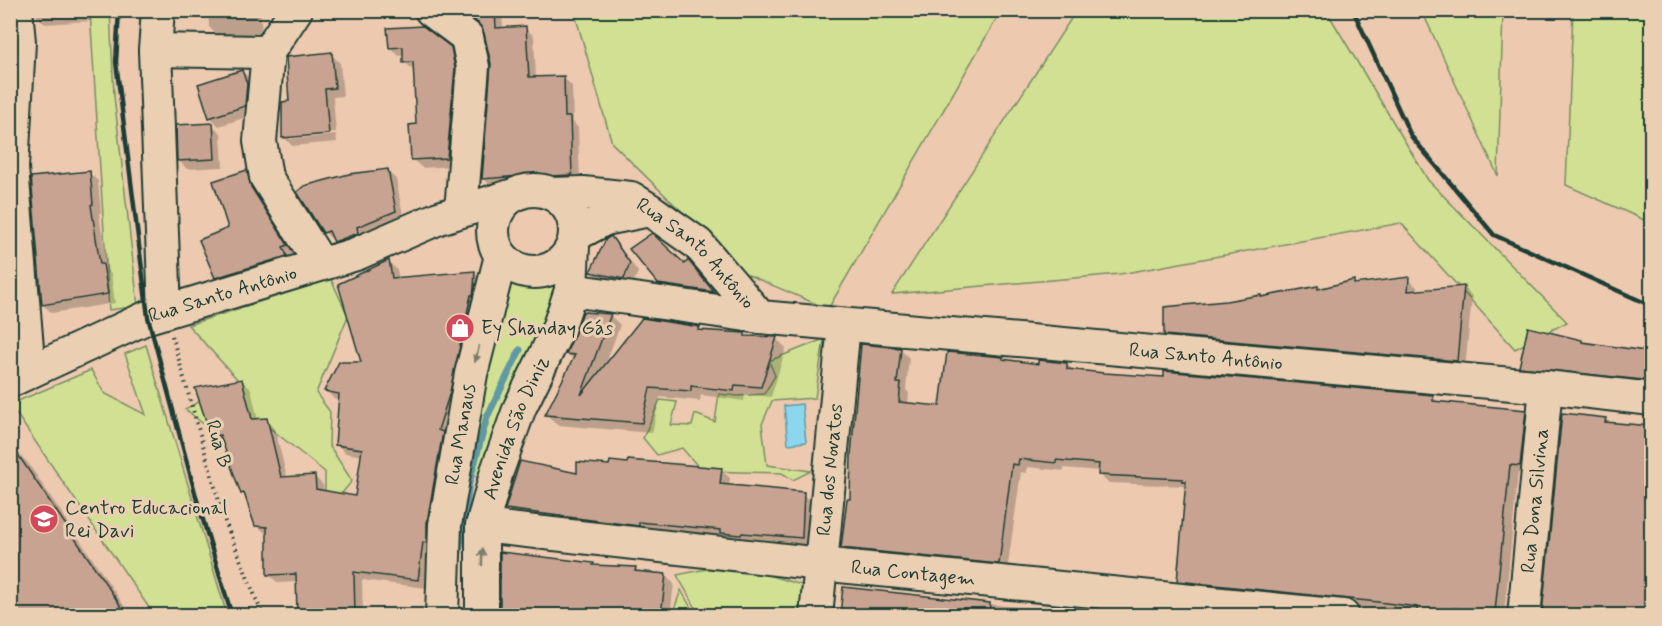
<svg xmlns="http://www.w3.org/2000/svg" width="1662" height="626" font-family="Mynerve,sans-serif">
<rect width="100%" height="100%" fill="#edc9af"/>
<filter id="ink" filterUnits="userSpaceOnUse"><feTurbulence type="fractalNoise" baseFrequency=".0167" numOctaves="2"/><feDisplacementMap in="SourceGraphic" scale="12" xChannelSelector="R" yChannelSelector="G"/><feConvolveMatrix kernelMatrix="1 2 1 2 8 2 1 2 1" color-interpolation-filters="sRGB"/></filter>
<g filter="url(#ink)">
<g fill="#d2e093" stroke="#788e64" stroke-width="1.5">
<path d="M1326,10l102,170 139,142 -52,27 -114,-126 -281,51 -228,20 184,-283z"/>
<path d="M90,11h20l4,85 24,210 -29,4z"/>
<path d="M574,11h427l-173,298 -84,-36 -132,-130z"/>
<path d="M1422,11h81l-5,165z"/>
<path d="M1573,11h78v212l-85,-38z"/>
<path d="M504,274l29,12 26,-3 -18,51 -59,146 -17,-10z"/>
<path d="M331,279l17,37 -32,77 14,19 -1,33 23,36 -27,33v-42l-64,-51 -39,18 -37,-30 54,-28 -51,-56z"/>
<path d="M824,339l-9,59 -43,3 -10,23 5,41 44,6 -18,9 -11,-7 -80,-2 -20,-23 -25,7 -14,-17 17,-38 17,2 -6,23 21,1 3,-12 20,8 4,-28 19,2 26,-2 11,-18 -6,-15z"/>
<path d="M146,345l81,270h-73l-143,-209v-2l80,-34 13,23 42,22 -21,-61z"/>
<path d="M732,564l73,22 -2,29h-103l-23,-40z"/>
<path d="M681,590l14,25h-23z"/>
</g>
<path fill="#8dd7ee" stroke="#6199a4" stroke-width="1.5" d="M802,404l4,38 -18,2 -4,-38z"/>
<g fill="#0003">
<path d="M36,10h55v11l-46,3 -9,-9z"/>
<path d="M208,10h52l2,23 -44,3 -9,-9z"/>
<path d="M461,10h41l1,19 22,-1 9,8 2,42 27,-1 9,9 1,36 5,6 2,55 -28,4 -30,-2 -30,2 -9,-9 9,-115 -6,-31 -4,-6z"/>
<path d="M389,30l61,18 9,10 -3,108 -34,2 -9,-8 5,-34 -4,-55 -9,-9 -1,-7 -5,1 -9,-9z"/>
<path d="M331,54l9,9 3,33 -10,1 3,35 -46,4v3l46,-4 1,7 -45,4 -8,-9 7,-34z"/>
<path d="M242,71l9,9 2,35 -34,11 -9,-9z"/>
<path d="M212,125l9,8 2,34 -36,2 -8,-8z"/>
<path d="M387,171l9,8 8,41 -60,30 -20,-18z"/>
<path d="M246,172l9,9 4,16 36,57 -5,2 5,9 -70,21 -9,-9z"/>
<path d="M89,173l9,8 3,32h-2l8,57 4,4 4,29 -63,10 -9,-8z"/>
<path d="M612,238l8,9 18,25 -6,15 -32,-7 -8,-8z"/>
<path d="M388,261l9,9 2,9 75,-6 9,8 -51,269 -6,38 -64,-8 1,36h-64l-1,-34 -20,1 -9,-8v-40l-3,-1 -9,-9 -10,-27 -5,-5 -17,-49h-3l-9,-9 29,-54 9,8 7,31h8l9,9 12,49 28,-1 8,8 1,7 32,6 7,-42 -18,-3 -8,-9 3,-43 -6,-2 -8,-8 37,-27z"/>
<path d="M685,266l12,5 23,29 -52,-8 -9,-9z"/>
<path d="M1408,279l9,8v5l47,-4 8,8 -7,73 -291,-26 -9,-9 97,-36 55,-10 2,2 35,-8 3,3z"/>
<path d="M610,315l10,10 -15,41 94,-38 3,3 42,4 3,3h29l10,10 -15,49 -26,-3 -1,7 -43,-6 -1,6 -40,-4 -8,36 -95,-8 -10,-10 27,-55 -6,-6z"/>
<path d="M10,326l2,42 -2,1z"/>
<path d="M1582,341l2,2 68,11v34l-123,-13 -9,-9z"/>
<path d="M900,349l9,9 -3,32 3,3 -1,11 33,3 63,-46 35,4 28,-1 7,7 358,25 7,7 86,8 9,9 -5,54 -11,-1 -14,143h-82l-34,-6 -201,-20 -8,-9 8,-95 -79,-3 -9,-9 1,-3 -36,-3v3l-37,-4 -1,6 -5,-1 -14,100 -156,-16 -9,-9z"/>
<path d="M1605,419l5,5 42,4v188h-106l-2,-3z"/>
<path d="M12,447l16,16 103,153h-115l-6,-8z"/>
<path d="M721,470l9,8 -1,8 74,8 9,9 -2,43 -79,-5 -3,-3 -212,-21 -9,-9 71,-34z"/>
<path d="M501,554l92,10 2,2 40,2 5,5 25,2 9,9 -4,32h-169z"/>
<path d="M844,589l163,17 72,5 5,5h-243z"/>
</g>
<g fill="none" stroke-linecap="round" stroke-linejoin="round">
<path stroke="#6199a4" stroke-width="7" d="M459,552l10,-69 18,-66 33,-67"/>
</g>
<g fill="#c9a391" stroke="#1f3d34" stroke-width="1.5">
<path d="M462,10h33l1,18 30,-2 3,51 35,-1 1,41h5l2,58 -21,1 -8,2 -18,1 -5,-3 -38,3 9,-115 -7,-31 -6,-10z"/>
<path d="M423,26l28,21 4,21 -8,90 -36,2 -2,-35 7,-1 -3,-62 -10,1v-16l-14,1 -2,-20z"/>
<path d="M332,52l3,36 -10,1 4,45 -47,4v-36l7,-1 -3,-44z"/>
<path d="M242,70l5,14 -2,22 -36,12 -11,-34z"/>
<path d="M213,123l2,36 -38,2 -1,-36z"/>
<path d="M388,169l8,42 -39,16 1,6 -24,9 -5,-11 -6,2 -26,-41 7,-6 45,-12z"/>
<path d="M247,170l4,17 37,58 -5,2 4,9 -72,22 -16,-38 29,-12 -15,-47z"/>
<path d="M90,171l3,33 -2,1 9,59h3l5,30 -66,11 -11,-128z"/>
<path d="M652,233l33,31 3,-4 26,32 -56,-8 -29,-35z"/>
<path d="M611,236l19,27 -6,16 -34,-7 16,-33z"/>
<path d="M389,260l3,18 83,-7 -1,17 -1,7h-2l-21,97 -12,38 5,2 -16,90v17l-1,4 -3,-1 -5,38 -64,-8 1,43h-58l-1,-41 -29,1v-48l-12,-1 -11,-33 -3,1 -21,-59 -9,1 -16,-48 47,-9 10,40 15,-1 14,59 34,-2 1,14 39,7 7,-47 -27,-4 4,-51 -15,-3 15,-29h22l-23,-78z"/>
<path d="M1409,277l-1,14 56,-5 -7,75 -293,-26v-28l62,-6 35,-6v2l57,-11v3l36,-9v4z"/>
<path d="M583,312l28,2 -30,81 61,-77 58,9 -2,3 47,3v3l32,1 -16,50 -26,-2 -1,6 -43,-5v5l-41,-3 -8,35 -97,-8 30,-60 -9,-1z"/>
<path d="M1528,327l54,13v2l70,10v29l-133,-14z"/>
<path d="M861,344l40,4 -4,35h4l-2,19 41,4 7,-54 56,5v2l35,5v-4l29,3v6l37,4 60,4v-6l269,24v6l93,9 -6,56 -10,-1 -15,147 -42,-4 -1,7 -35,-3v-5l-39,-5 -201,-21 9,-100h-4l1,-2 -85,-4 1,-11 -43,-4v3l-37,-4 -1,6 -6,-1 -13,100 -158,-16 6,-49h3l1,-44z"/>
<path d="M1562,413l44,5 -1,4 47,4v189h-90l-20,-2z"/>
<path d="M10,443l117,172h-117z"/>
<path d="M628,460l94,8 -2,16 84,8 -2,46 -60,-5 -1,2 -20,-2v-3l-82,-8v4l-134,-17 15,-48 57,12v-11l32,3 1,-4 17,2z"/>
<path d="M500,552l69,8 25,3 -1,2 43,2 -1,4 31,3 -5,41h-161z"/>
<path d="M843,587l147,16 -1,12h-149z"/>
</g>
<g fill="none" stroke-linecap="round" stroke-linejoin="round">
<g stroke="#1f3d34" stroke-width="36">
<g id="minor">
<path d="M16,10l3,32 -7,126 17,204"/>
<path d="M158,10l-3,40 10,262"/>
<path d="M296,10l-28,42 -8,89 6,36 55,87"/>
<path d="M431,10l36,27 6,30 -12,143"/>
<path d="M155,50l113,2"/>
<circle cx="534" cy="231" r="41"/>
<path id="s1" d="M552,194l31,-1 48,5 19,12 48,34 62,73 786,70 106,12"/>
<path d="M575,235l30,-16 44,-9"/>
<path d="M571,290l189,27"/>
<path id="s2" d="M10,381l138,-64 208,-63 83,-36 78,-24"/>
<path id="s3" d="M482,526l338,38 523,52"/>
<path id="s4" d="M442,616l3,-91 26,-151 30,-118"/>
<path id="s5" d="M482,616v-90l15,-55 23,-64 38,-78 13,-39 2,-44"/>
<path id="s6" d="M816,616l28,-291"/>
<path id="s7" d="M1524,616l22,-229"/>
</g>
</g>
<path stroke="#1f3d34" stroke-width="4" stroke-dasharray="1.5 4.5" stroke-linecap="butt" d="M172,336l52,183 39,97"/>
<use href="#minor" stroke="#ebcfb2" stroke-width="32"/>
<g stroke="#1f3d34" stroke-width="4.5">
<path d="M119,10l-3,52 32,255 49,183 35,116"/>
<path d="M1353,10l58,126 83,99 158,71"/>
</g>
</g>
<defs><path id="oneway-solid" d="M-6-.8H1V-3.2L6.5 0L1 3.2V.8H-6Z" transform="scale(1.5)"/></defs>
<g fill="#7b7f6d">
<use href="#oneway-solid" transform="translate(477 354) rotate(105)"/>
<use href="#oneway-solid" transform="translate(482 557) rotate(-90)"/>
</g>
</g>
<defs>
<g id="shop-disc" transform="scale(1.5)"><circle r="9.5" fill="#d1495b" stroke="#ebcfb2"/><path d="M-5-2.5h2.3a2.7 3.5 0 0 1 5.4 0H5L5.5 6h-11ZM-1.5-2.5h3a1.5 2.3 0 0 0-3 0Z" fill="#fff"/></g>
<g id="school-disc" transform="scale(1.5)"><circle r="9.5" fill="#d1495b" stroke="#ebcfb2"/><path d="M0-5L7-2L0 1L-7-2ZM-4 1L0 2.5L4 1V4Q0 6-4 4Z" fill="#fff"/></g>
</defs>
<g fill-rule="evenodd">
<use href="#shop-disc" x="460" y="328"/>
<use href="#school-disc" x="44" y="519"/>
</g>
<g text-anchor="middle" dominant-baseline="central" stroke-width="6" stroke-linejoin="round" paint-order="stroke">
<g font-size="20" fill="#1f3d34" stroke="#ebcfb2">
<text stroke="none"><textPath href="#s1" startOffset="165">Rua Santo Antônio</textPath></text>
<text stroke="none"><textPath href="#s2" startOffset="230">Rua Santo Antônio</textPath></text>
<text stroke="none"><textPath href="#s1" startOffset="704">Rua Santo Antônio</textPath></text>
<text stroke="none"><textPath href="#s5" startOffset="194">Avenida São Diniz</textPath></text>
<text stroke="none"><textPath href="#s4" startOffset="183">Rua Manaus</textPath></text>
<text transform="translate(218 444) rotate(74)">Rua B</text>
<text stroke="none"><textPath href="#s6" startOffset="147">Rua dos Novatos</textPath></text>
<text stroke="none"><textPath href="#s7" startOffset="116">Rua Dona Silvina</textPath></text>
<text stroke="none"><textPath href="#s3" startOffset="434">Rua Contagem</textPath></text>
</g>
<g font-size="20" fill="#1f3d34" stroke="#ebcfb2" text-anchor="start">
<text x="481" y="328">Ey Shanday Gás</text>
<text x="65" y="508">Centro Educacional<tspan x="65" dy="23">Rei Davi</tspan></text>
</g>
</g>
<rect width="1662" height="626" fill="none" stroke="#ebcfb2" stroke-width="36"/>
<rect x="18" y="18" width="1626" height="590" fill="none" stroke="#1f3d34" stroke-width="2" filter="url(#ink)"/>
</svg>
